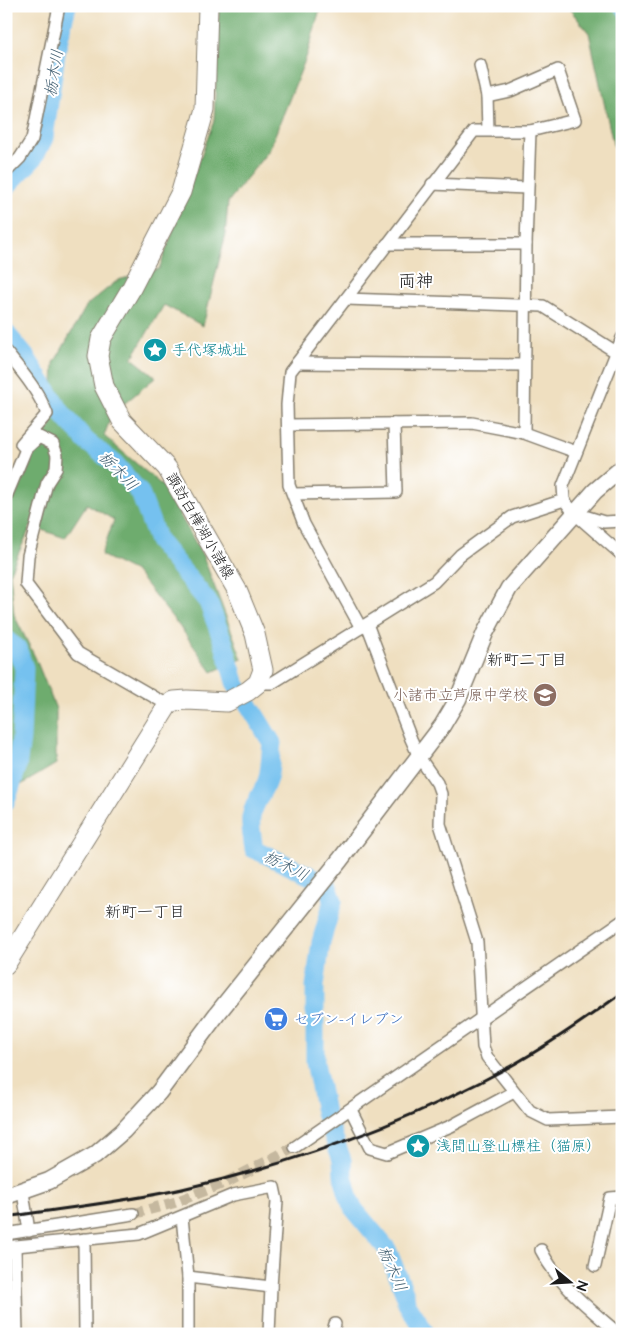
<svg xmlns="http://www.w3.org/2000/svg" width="628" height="1340" font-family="'Architects Daughter','Klee One',sans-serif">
<rect width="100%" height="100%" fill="#fff"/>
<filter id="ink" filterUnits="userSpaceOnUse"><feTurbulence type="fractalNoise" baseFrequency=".02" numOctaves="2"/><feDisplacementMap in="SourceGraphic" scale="10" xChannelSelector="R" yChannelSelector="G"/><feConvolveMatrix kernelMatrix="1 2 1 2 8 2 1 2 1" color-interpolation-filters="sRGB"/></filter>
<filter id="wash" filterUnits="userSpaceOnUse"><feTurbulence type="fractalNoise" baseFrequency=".0096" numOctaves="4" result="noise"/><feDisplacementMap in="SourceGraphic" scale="20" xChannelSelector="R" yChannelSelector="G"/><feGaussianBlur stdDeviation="1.12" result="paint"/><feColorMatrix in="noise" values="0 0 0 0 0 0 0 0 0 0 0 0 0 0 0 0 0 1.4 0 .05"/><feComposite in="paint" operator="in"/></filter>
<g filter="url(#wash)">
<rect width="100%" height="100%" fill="#efdfc0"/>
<g fill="#6eac6e" stroke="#456445">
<path d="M219,6h102l-14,49 -38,95 -41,52 -3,35 -22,89 -39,-21 -32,53 24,19 -44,37 -8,22 60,51 39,69 39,103 -30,13 -29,-41 -46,-58 -36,-18 13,-35 -27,-16 -22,34 -34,-12 -21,46 4,43 21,42 21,52v55l-50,30v-275l14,-41 12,-24 19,-28 3,-63 33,-58 31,-25 41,-11 55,-148z"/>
<path d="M567,6h55v154l-9,-16 -24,-111z"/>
</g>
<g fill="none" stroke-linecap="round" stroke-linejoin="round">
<path stroke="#75c1ef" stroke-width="3" d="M614,6l8,11"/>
<g stroke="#75c1ef" stroke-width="19">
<path d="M6,187l27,-28 11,-21 13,-91 10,-41"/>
<path d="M6,333l19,23 36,56 25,29 29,23 25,29 18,48 50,61 15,39 12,41 37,61c-2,13 -1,32 -7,43 -16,30 -17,29 -11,63l73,35 6,17 -12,41 -6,44v76l6,30 4,21 17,47 1,15 6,24 4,9 34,41 18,45 1,8 20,32"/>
<path d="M6,640l11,8 7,20 -3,70 -4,30 -11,33"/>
</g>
</g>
</g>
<g filter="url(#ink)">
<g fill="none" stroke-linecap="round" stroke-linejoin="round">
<path stroke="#c5b89f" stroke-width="11" stroke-dasharray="11 5.5" stroke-linecap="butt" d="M133,1214l43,-12 53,-21 66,-34"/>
<g stroke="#867e6e" stroke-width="14">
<g id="street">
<path d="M480,65l7,31 1,34"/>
<path d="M6,172l14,-14 12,-19 27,-133"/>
<path d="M432,184l95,4"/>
<path d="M387,244h139"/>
<path d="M346,299l197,7 73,46"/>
<path d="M622,338l-59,148 1,14 10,13 48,42"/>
<path d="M6,352c16,20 32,38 41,62l-26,30 5,5"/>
<path d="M297,363l227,2"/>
<path d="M288,425l184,-2 52,10 52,19"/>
<path d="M524,433l2,-189 4,-113"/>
<path d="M293,494l103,-2 -2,-68"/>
<path d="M6,497l20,-48 13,-12 14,7 4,11 -1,14 -9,14 -19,73 -2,28 52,69 90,52"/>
<path d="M578,514l26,8 18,-1"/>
<path d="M367,624l44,115 8,18 18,26 4,11 -1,30 37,118 6,105 4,10 43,54 18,9 74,-3"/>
<path d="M361,628l-57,-104 -15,-39 -2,-80 3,-33 184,-241h56l45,-11 -17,-50 -48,21 -23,5"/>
<path d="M258,683h14l162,-101 26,-27 52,-38 52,-17"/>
<path d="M351,1110l19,38 17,5 64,-27 63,-34"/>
<path d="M295,1147l327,-226"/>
<path d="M23,1192l6,39"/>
<path d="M182,1217l6,60v57"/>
<path d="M6,1234l127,-20"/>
<path d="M84,1239l1,95"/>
<path d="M15,1246l2,88"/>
<path d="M6,1247l133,-13 94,-39 41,-8 3,14 -6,86 -83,-10"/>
<path d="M541,1250c18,36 48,58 78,84"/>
<path d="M595,1266l15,-68 12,-1"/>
<path d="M269,1334l2,-47"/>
<path d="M332,1334l3,-10"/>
</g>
</g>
<g stroke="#867e6e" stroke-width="19">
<path id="secondary" d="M6,1196l43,-15 46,-26 28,-24 36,-39 58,-78 123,-154 102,-134 16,-27 27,-66 24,-45 86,-97 27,-23"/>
</g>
<g stroke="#867e6e" stroke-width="21">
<path id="primary" d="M6,964l162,-259 6,-4 13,-1 40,2 21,-11 10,-8 5,-13 -8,-36 -18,-44 -70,-122 -45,-47 -18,-35 -6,-30 3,-17 30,-50 50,-97 24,-83 3,-103"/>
</g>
<use href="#street" stroke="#fff" stroke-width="11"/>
<use href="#secondary" stroke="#fff" stroke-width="16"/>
<use href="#primary" stroke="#fff" stroke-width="19"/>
<path stroke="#1c1c1c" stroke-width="3" d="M6,1217c59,-9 118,-15 176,-28 115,-26 226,-67 329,-123 39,-22 75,-47 111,-73"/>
</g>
</g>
<defs>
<g id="sight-disc" transform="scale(1.25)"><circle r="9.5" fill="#0f9aa8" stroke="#fff"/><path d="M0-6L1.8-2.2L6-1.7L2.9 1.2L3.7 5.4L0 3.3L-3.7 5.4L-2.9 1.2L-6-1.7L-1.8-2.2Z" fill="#fff"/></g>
<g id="school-disc" transform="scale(1.25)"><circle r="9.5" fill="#8d6e63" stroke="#fff"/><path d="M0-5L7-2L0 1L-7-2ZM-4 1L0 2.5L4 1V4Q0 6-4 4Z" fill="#fff"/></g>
<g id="supermarket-disc" transform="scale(1.25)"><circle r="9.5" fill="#3f7fe0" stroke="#fff"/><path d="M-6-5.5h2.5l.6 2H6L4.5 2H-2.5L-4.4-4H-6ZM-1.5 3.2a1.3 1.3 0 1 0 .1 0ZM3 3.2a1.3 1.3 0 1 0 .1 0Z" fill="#fff"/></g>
</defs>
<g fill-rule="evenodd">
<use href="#sight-disc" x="155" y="350"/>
<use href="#school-disc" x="545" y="695"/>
<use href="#supermarket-disc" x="276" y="1019"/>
<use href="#sight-disc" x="418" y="1146"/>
</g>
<g text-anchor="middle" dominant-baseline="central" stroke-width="4" stroke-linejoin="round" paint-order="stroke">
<g font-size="15" fill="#0d838f" stroke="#fff" text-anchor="start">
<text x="172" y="350">手代塚城址</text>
<text x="436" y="1146">浅間山登山標柱（猫原）</text>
</g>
<g font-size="15" fill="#1c1c1c" stroke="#fff">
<text transform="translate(200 526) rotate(60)">諏訪白樺湖小諸線</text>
</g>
<g font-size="15" fill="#785e54" stroke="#fff" text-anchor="end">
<text x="528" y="695">小諸市立芦原中学校</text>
</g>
<g font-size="15" fill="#366cbe" stroke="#fff" text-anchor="start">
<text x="294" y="1019">セブン-イレブン</text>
</g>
<g font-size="16" font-style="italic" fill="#405e70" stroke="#fff">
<text transform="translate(54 73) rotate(-81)">栃木川</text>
<text transform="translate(118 471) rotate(46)">栃木川</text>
<text transform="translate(286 866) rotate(27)">栃木川</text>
<text transform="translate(392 1269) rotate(66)">栃木川</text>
</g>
<g font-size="16" fill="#1c1c1c" stroke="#fff">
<text x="527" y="660">新町二丁目</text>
<text x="145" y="912">新町一丁目</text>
</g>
<g font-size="18" fill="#1c1c1c" stroke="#fff">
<text x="416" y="281">両神</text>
</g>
</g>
<rect width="628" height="1340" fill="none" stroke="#fff" stroke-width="25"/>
<g transform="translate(570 1282) rotate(108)" stroke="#ffffff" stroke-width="4" paint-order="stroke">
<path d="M0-4L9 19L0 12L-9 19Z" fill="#1c1c1c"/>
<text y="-8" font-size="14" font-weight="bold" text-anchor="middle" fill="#1c1c1c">N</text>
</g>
</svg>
